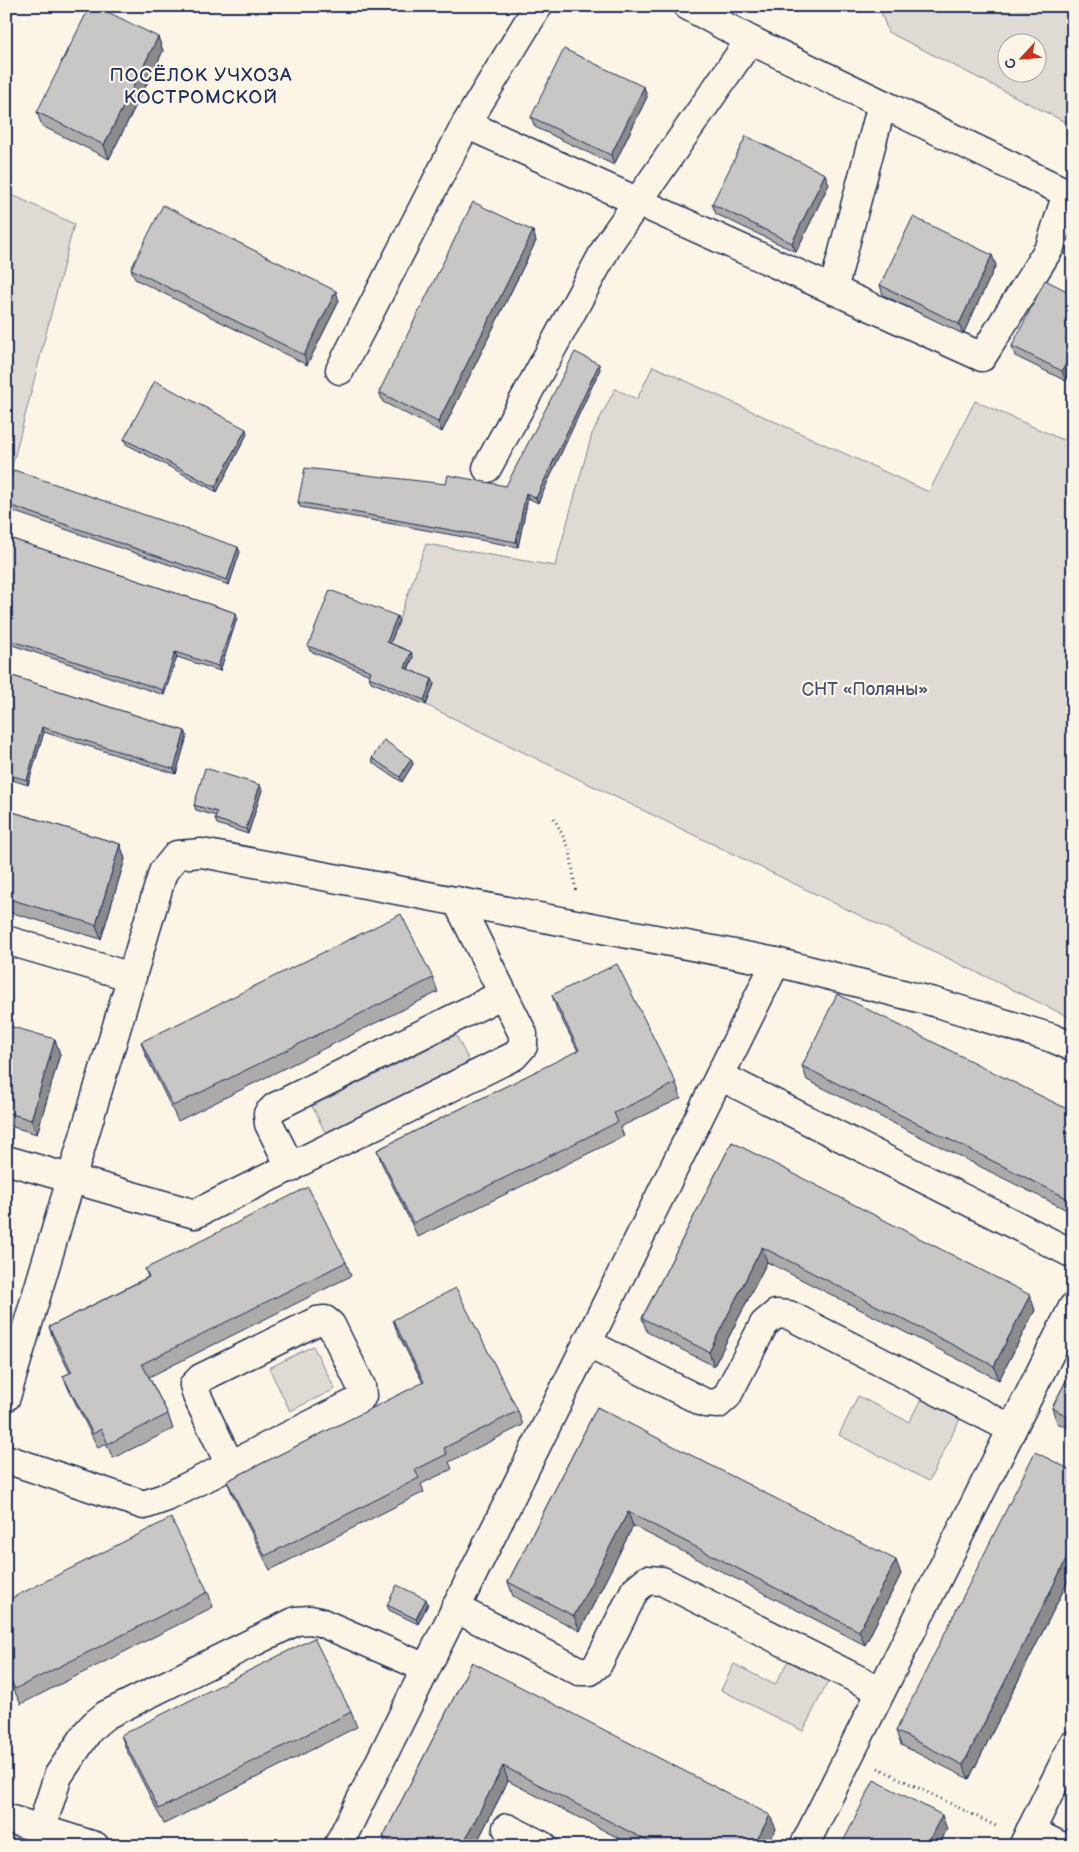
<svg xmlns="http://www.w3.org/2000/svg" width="1079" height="1852" font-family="'Balsamiq Sans',sans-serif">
<rect width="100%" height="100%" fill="#fcf5e5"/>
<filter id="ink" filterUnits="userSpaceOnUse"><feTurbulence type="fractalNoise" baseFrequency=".02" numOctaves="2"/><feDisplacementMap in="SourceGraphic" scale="10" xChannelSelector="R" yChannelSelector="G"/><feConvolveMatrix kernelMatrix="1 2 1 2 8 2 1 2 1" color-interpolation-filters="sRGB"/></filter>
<g filter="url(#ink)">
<g fill="#dfdbd4" stroke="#7d8599" fill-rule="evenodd">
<path d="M879,6h194v120l-185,-94zM1006,42h30v30h-30z"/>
<path d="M6,192l68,32 -68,266z"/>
<path d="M653,366l276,126 46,-91 88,39 10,-19v598l-647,-314 8,-21 -28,-11 -17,-26 37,-103 129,22 37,-132 23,-45 22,10z"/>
<path d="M456,1035l15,30 -144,71 -15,-30z"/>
<path d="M313,1346l22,43 -45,22 -21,-43z"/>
<path d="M858,1396l51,26 12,-23 39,20 -31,62 -90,-46z"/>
<path d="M788,1661l40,20 -25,50 -82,-41 13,-26 41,21z"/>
</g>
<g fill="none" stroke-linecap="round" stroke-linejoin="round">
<g stroke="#1b2f5e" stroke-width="31">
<g id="minor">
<path d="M688,6l62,34 323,156"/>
<path d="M466,124l516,233 68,-110 17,-54"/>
<path d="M833,290l49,-186"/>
<path d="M340,370l126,-246 72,-118"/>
<path d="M487,468l122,-225 141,-203"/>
<path d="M6,940l126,37"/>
<path d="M720,1076l353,178"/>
<path d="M6,1160l189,54 319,-158 9,-10v-12l-66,-133"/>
<path d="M291,1168l-22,-44 -1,-10 7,-7 228,-113"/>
<path d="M587,1343l118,60 13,1 9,-8 37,-72 12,-10 13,1 223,114"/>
<path d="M6,1397l157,-525 14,-17 25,-2 574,109 158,40 118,36 21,9"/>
<path d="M6,1459l138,46 23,-8 189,-95 6,-6 -1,-10 -30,-61 -6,-5 -8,1 -116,57 -7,7 3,11 33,69"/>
<path d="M455,1608l124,63h11l8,-7 37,-74 12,-10 15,1 219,110"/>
<path d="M6,1818l89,28"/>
<path d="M507,1828l36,18"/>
<path d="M41,1829l17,-53 31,-46 7,-7 10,-8 190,-94 14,-1 10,2 106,46"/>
<path d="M1030,1831l31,15"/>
<path d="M338,1846l438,-884"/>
<path d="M804,1846l269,-539"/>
<path d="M1023,1846l50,-101"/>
</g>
</g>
<g stroke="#1b2f5e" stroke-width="3" stroke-dasharray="1 4" stroke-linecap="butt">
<path d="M554,818l16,32 6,43"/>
<path d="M878,1768l120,59"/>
</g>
<use href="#minor" stroke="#fcf5e5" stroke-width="28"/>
</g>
<g fill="#acabaa" stroke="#1b2f5e">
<path d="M158,37l5,14 -54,108 -67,-33 -5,-14z"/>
<path d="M644,87l3,10 -33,68 -79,-38 -4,-10z"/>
<path d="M829,184l-33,68 -80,-38 -4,-10z"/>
<path d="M533,231l3,10 -94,191 -59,-30 -4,-10z"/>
<path d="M996,265l-33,69 -80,-39 -3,-10z"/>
<path d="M131,269l208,32 -32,64 -172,-86z"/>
<path d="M1073,294v74l-7,13 -51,-25 -3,-10z"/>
<path d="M600,369l-62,134 -10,-5 -10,49 -218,-40 -2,-5 148,-18 60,2z"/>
<path d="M247,434l-30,58 -91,-48 -2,-5z"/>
<path d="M6,492l234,60 -11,33 -223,-76z"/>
<path d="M6,537l230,76 1,5 -17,53 -43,-14 -13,38 -158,-52z"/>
<path d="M399,621l-9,22 21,9 2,5 -5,13 24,9 2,5 -8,21 -55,-23 -2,-5 1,-2 -60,-24 -2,-5z"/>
<path d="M6,674l179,57 2,5 -11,38 -132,-42 -16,53 -22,-7z"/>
<path d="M372,758l39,1 2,5 -11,18 -29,-19z"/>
<path d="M262,790l-14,44 -31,-10 -2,-5 1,-3 -20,-6 -2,-5z"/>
<path d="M6,810l114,34 5,15 -24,80 -95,-28z"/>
<path d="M433,978l5,14 -260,129 -32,-65 -5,-14z"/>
<path d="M552,995l124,88 5,15 -61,29 4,9 -206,101 -36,-73 -5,-14 201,-99 -21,-41z"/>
<path d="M6,1025l54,29 -23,80 -31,-9z"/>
<path d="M802,1066l271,46v101l-266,-133z"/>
<path d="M732,1142l303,168 -36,70 -232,-118 -53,104 -67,-34 -5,-14z"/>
<path d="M346,1262l5,14 -202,101 19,37 5,15 -60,29 -7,-14 -8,4 -29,-58 -6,-14 7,-3 -16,-32 -5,-14 99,-50 -3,-8z"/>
<path d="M393,1320l125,91 5,14 -74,37 3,7 -31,15 3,8 -154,78 -37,-74 -6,-15 196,-98 -25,-49z"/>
<path d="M1073,1367v63l-16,-7 -5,-15z"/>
<path d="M597,1407l304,167 -36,71 -232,-119 -53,105 -67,-35 -5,-14z"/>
<path d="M1073,1471v100l-104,208 -68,-34 -5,-14z"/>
<path d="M208,1592l5,15 -192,97 -15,-29v-74z"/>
<path d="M428,1604l-10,20 -29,-14 -2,-5z"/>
<path d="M472,1662l304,167 -9,17h-133l-126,-65 -33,65h-89l-3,-9z"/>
<path d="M351,1712l6,15 -193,97 -38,-75 -5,-14z"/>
</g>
<g fill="#8c8b8b" stroke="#1b2f5e">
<path d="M158,37l5,14 -54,108 -5,-14z"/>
<path d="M644,87l3,10 -33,68 -3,-10z"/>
<path d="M825,174l4,10 -33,68 -4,-9z"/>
<path d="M533,231l3,10 -94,191 -4,-10z"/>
<path d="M992,255l4,10 -33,69 -4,-10z"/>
<path d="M336,291l3,10 -32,64 -3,-10z"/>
<path d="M1073,350v18l-7,13 -4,-10z"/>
<path d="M599,364l1,5 -62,134 -2,-5z"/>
<path d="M246,429l1,5 -30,58 -2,-5z"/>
<path d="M526,493l2,5 -10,49 -2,-5z"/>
<path d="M238,547l2,5 -11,33 -2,-5z"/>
<path d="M236,613l1,5 -17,53 -2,-5z"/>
<path d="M397,616l2,5 -10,26 -2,-5z"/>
<path d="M175,652l2,5 -13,38 -1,-5z"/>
<path d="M411,652l2,5 -7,16 -1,-5z"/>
<path d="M432,679l2,5 -8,21 -2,-5z"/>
<path d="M42,727l2,5 -16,53 -1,-5z"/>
<path d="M185,731l2,5 -11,38 -2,-5z"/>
<path d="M411,759l2,5 -11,18 -2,-5z"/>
<path d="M260,785l2,5 -14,44 -2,-5z"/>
<path d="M120,844l5,15 -24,80 -5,-14z"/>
<path d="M55,1039l5,15 -23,80 -6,-14z"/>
<path d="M762,1247l5,15 -53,104 -5,-14z"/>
<path d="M1030,1295l5,15 -36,70 -5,-14z"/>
<path d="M628,1512l5,14 -53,105 -6,-15z"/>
<path d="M1073,1546v25l-104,208 -6,-14z"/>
<path d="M896,1560l5,14 -36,71 -6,-14z"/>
<path d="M426,1599l2,5 -10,20 -2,-5z"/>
<path d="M503,1766l5,15 -33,65h-13z"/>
<path d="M770,1815l6,14 -9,17h-13z"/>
<path d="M942,1815l5,14 -8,17h-13z"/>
</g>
<g fill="#c8c7c6" stroke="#1b2f5e">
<path d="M90,6h6l62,31 -54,108 -67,-33z"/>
<path d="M68,48h1l-8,15z"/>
<path d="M564,49l80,38 -33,68 -80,-38z"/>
<path d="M746,136l79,38 -33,69 -80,-39z"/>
<path d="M473,202l60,29 -95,191 -59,-30z"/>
<path d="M163,205l173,86 -32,64 -173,-86z"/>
<path d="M913,217l79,38 -33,69 -79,-39z"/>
<path d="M1045,280l28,14v56l-11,21 -50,-25z"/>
<path d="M575,352l24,12 -63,134 -10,-5 -10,49 -218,-40 7,-34 141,16 2,-9 58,11z"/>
<path d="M155,381l91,48 -31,58 -91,-48z"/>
<path d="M14,470l224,77 -11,33 -221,-76v-12z"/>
<path d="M6,537l230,76 -18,53 -43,-14 -12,38 -157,-51z"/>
<path d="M330,590l67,26 -10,26 24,10 -6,16 27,11 -8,21 -55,-23 2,-6 -63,-25z"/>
<path d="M6,674l179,57 -11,38 -132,-42 -15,53 -21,-6z"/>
<path d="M384,740l27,19 -11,18 -28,-19z"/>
<path d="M205,768l55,17 -14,44 -31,-10 2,-7 -23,-7z"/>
<path d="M6,810l114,34 -24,81 -90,-27z"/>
<path d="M401,914l32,64 -260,128 -32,-64z"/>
<path d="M617,964l59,119 -62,30 4,9 -205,101 -36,-73 202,-100 -27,-55z"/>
<path d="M837,994l236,118v89l-271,-135z"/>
<path d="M6,1025l49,14 -24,81 -25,-8z"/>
<path d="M732,1142l298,153 -36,71 -232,-119 -53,105 -67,-34z"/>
<path d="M308,1187l38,75 -204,102 26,50 -60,30 -7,-15 -8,5 -30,-58 9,-4 -23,-45 100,-50 -4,-8z"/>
<path d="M456,1288l62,123 -74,37 3,6 -32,16 4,8 -154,78 -38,-75 197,-99 -31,-62z"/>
<path d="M1073,1367v52l-21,-11z"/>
<path d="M597,1407l299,153 -37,71 -231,-119 -54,104 -66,-34z"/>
<path d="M1035,1452l38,19v75l-110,219 -67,-34z"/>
<path d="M171,1518l37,74 -193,97 -9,-18v-70z"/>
<path d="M397,1585l29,14 -10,20 -29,-14z"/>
<path d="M314,1638l37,74 -192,97 -38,-74z"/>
<path d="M472,1662l298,153 -16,31h-97l-154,-80 -41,80h-61l-18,-9z"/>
<path d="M874,1780l68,35 -16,31h-85z"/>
</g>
</g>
<g text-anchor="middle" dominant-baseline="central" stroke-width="4.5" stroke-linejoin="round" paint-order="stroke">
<g font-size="18" fill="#425176" stroke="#fcf5e5">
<text x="865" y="689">СНТ «Поляны»</text>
</g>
<g font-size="19" letter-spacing="1" fill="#1b2f5e" stroke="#fcf5e5">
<text x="201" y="75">ПОСЁЛОК УЧХОЗА<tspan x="201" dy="22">КОСТРОМСКОЙ</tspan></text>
</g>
</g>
<rect width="1079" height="1852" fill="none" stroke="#fcf5e5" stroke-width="25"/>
<rect x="12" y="12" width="1054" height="1827" fill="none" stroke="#1b2f5e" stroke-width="2" filter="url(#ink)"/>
<g transform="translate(1022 58) rotate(244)"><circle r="24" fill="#fcf5e5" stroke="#a2a6af"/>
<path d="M0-4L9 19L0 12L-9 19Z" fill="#c8321e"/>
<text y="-8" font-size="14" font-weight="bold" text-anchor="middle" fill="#1b2f5e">С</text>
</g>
</svg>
